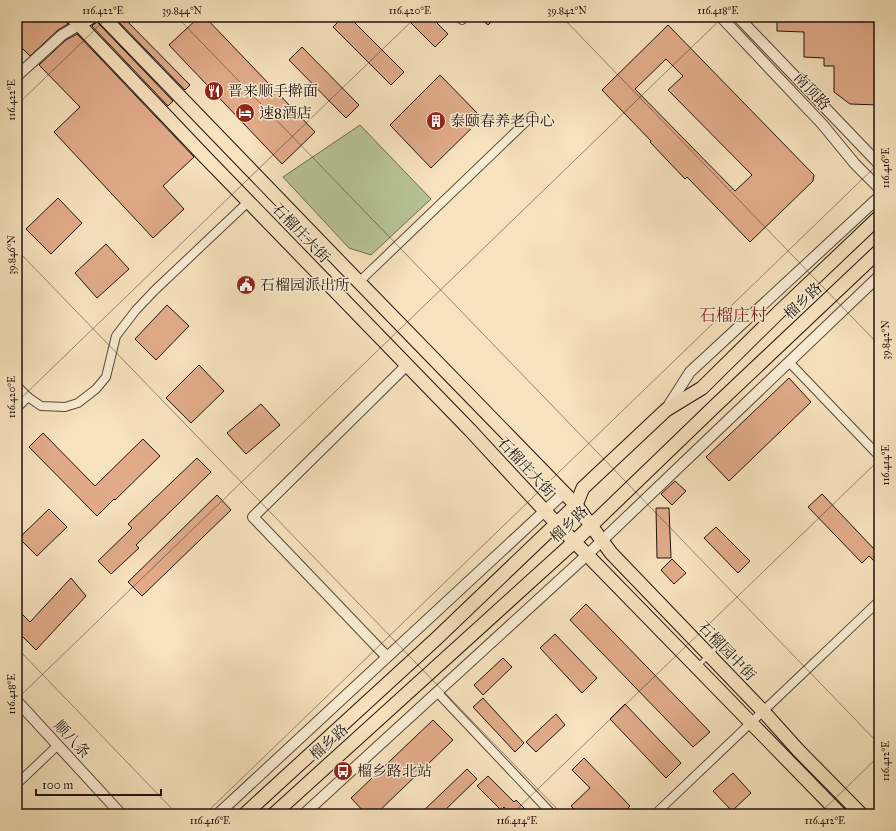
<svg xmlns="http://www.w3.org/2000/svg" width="896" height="831" font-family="'IM FELL Great Primer','Noto Serif SC',serif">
<rect width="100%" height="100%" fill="#f6e2bd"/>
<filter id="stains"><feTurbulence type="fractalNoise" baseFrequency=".005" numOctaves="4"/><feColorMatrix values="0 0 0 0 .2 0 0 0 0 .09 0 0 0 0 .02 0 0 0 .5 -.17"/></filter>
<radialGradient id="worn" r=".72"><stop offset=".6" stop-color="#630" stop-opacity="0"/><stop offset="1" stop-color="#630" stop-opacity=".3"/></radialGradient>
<path fill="#b7c494" stroke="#6c6c50" d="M360,125l71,74 -60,56 -22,-7 -66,-71z"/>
<g fill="#e1ab8a" stroke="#20130c" fill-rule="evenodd">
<path d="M17,17h47v2l4,5 -10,6 -28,26 -13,-13z"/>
<path d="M114,17h9l67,68 -5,5z"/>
<path d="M199,17h6l110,115 -33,32 -113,-119z"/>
<path d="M343,17h6l55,55 -13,13 -58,-58z"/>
<path d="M405,17h26l17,17 -13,13z"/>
<path d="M479,17h17l-8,8z"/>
<path d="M777,17h102v88l-29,-1 -16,-12v-26h-10v-8l-20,-1v-25l-27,-1z"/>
<path d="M97,22l76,79 -5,5 -76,-80z"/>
<path d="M668,25l146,150 -1,6 -63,61 -63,-65 -2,2 -35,-37 1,-1 -49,-51zM666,59l17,17 -15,14 84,85 -17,16 -100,-102z"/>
<path d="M77,34l117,123 -31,29 21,23 -31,29 -99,-106 26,-25 -41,-42 27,-25z"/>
<path d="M302,47l57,58 -13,13 -57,-58z"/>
<path d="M440,75l42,43 -51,50 -41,-43z"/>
<path d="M58,198l24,25 -31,31 -25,-25z"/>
<path d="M106,244l23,25 -32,29 -22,-25z"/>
<path d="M167,305l22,21 -33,34 -21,-21z"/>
<path d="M199,365l25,26 -33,32 -25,-25z"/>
<path d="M789,378l22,24 -82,79 -23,-24z"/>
<path d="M261,404l19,21 -34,29 -19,-21z"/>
<path d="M43,433l52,53 48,-47 17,17 -45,44 -1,-1 -17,17 -68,-69z"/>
<path d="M197,458l14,14 -75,73 3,3 -28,26 -13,-13 34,-33 -4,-4z"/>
<path d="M675,481l11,10 -14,14 -11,-11z"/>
<path d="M822,494l52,55 5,-4v21l-10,-10 -7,7 -54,-56z"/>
<path d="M217,495l14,15 -89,86 -14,-14z"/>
<path d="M656,508h13l2,50h-14z"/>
<path d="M49,509l18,18 -30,29 -18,-18z"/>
<path d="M716,527l34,34 -12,12 -34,-35z"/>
<path d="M672,559l14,14 -12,11 -13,-14z"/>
<path d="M71,578l15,18 -50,54 -19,-19v-22l13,13z"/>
<path d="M586,604l124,128 -17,15 -123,-127z"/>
<path d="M555,634l42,44 -15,15 -42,-45z"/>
<path d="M503,658l9,9 -29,28 -9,-10z"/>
<path d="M483,698l41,45 -9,9 -42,-45z"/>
<path d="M625,704l56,59 -15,15 -56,-59z"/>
<path d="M556,714l9,11 -29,27 -10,-10z"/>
<path d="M433,720l20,20 -77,74h-10l-15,-16z"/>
<path d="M584,758l46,48 -8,8h-43l-8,-8 19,-18 -18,-18z"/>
<path d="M467,769l10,10 -36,35h-21z"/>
<path d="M733,773l18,20 -19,18 -19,-20z"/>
<path d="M488,776l26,26 2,-2 14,14h-20l-6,-7 -3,3 -24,-24z"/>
</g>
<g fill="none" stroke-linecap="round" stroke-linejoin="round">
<g stroke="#564738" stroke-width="6">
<path id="service" d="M698,666l25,-25"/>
</g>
<g stroke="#564738" stroke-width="10">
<g id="minor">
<path d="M459,17l3,3"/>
<path d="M359,282l173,-166"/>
<path d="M789,362l90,94"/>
<path d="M17,386l11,11 13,9 24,1 13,-4 18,-14 10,-12 10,-41 20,-26 19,-20 93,-88"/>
<path d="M17,408l11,-11"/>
<path d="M437,692l115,122"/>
<path d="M17,784l41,-39"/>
<path d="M655,814l224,-213"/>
</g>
</g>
<g stroke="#564738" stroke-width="12">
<g id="tertiary">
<path d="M721,17l102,108 32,39 24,24"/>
<path d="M738,17l141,147"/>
<path d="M17,76l45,-41 17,-10"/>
<path d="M667,408l23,-36 189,-175"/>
<path d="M387,657l-134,-140 154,-152"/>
<path d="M17,701l104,113"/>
<path d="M218,814l346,-321"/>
<path d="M304,814l283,-259 292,-279"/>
</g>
</g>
<g stroke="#20130c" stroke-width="14">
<path id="secondary" d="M79,25l13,-8"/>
</g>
<g stroke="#20130c" stroke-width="15">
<g id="primary">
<path d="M72,17l134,141 264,272 87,94 283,290"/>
<path d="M103,17l256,265 217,223 35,48 152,158 35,39 63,64"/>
<path d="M245,814l191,-175 140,-134 7,-17 83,-78 36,-22 77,-76 100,-95"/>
<path d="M274,814l300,-272 141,-136 164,-155"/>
</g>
</g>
<use href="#service" stroke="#f9ecd4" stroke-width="4"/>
<use href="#minor" stroke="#f9ecd4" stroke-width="8"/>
<use href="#tertiary" stroke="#f9ecd4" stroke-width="10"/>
<use href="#secondary" stroke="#f9ecd4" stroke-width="12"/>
<use href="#primary" stroke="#f6e2bd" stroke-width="13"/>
</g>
<path fill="none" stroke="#20130c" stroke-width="1" stroke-opacity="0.45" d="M177,17l702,727M562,17l317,328M17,105l91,-88M17,250l545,564M17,402l399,-385M17,648l160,166M17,699l706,-682M205,814l674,-651M512,814l367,-354M819,814l60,-58"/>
<defs>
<g id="restaurant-disc" transform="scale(1)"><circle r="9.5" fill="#8f2418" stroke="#f9ecd4"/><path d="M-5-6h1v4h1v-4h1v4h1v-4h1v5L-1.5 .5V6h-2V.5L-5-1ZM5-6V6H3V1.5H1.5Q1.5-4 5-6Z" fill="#fff"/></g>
<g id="hotel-disc" transform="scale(1)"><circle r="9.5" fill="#8f2418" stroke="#f9ecd4"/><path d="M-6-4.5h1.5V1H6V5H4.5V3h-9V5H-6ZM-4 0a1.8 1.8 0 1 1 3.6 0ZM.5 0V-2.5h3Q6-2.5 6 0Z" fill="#fff"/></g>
<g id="building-disc" transform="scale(1)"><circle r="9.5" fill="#8f2418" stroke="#f9ecd4"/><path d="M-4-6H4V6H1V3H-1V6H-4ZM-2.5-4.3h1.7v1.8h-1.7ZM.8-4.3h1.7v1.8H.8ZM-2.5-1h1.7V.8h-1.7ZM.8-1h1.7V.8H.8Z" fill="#fff"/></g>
<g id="civic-disc" transform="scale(1)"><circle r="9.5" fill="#8f2418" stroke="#f9ecd4"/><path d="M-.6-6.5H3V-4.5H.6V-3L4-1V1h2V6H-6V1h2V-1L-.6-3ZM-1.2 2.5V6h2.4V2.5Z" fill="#fff"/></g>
<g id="bus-disc" transform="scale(1)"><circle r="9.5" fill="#8f2418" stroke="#f9ecd4"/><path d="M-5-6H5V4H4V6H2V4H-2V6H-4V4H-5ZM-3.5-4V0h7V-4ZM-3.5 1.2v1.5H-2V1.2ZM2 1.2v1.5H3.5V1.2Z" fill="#fff"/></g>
</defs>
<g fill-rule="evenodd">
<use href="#restaurant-disc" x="214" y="91"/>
<use href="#hotel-disc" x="245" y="113"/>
<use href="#building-disc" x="436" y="121"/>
<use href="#civic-disc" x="246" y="285"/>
<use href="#bus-disc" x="343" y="771"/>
</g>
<g text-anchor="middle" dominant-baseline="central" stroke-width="3" stroke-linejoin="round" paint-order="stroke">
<g font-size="15" fill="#20130c" stroke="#f9ecd4" text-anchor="start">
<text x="228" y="91">晋来顺手擀面</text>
<text x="259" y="113">速8酒店</text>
<text x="450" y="121">泰颐春养老中心</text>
<text x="260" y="285">石榴园派出所</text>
<text x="357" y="771">榴乡路北站</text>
</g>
<g font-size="15" fill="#20130c" stroke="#f9ecd4">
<text transform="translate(812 91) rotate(47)">南顶路</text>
<text transform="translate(301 233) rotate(46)">石榴庄大街</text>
<text transform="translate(803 301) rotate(-43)">榴乡路</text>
<text transform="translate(526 467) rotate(47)">石榴庄大街</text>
<text transform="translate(569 524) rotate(-43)">榴乡路</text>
<text transform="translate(727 651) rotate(46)">石榴园中街</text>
<text transform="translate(72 739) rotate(47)">顺八条</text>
<text transform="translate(329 742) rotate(-42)">榴乡路</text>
</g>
<g font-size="17" fill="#7a1f14" stroke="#f9ecd4">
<text x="733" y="315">石榴庄村</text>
</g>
</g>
<rect width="896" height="831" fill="none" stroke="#f6e2bd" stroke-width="44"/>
<path d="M36 789v6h125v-6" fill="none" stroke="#20130c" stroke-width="2"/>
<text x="42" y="789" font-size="12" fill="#20130c" stroke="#f9ecd4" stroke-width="3" paint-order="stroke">100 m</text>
<rect x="22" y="22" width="852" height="787" fill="none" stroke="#20130c" stroke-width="1.5"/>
<g font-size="10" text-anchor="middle" fill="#20130c">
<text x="103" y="14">116.422°E</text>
<text x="182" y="14">39.844°N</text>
<text x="410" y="14">116.420°E</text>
<text x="567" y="14">39.842°N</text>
<text x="718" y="14">116.418°E</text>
<text transform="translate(11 100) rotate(-90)" y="4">116.422°E</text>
<text transform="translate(885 168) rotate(-90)" y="4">116.416°E</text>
<text transform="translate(11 255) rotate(-90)" y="4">39.846°N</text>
<text transform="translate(885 340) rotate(-90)" y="4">39.842°N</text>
<text transform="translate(11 397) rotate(-90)" y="4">116.420°E</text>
<text transform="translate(885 465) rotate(-90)" y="4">116.414°E</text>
<text transform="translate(11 694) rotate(-90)" y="4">116.418°E</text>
<text transform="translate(885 761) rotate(-90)" y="4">116.412°E</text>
<text x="210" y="824">116.416°E</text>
<text x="517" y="824">116.414°E</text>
<text x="825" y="824">116.412°E</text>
</g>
<rect width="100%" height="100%" filter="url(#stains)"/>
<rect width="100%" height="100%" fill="url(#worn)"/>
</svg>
